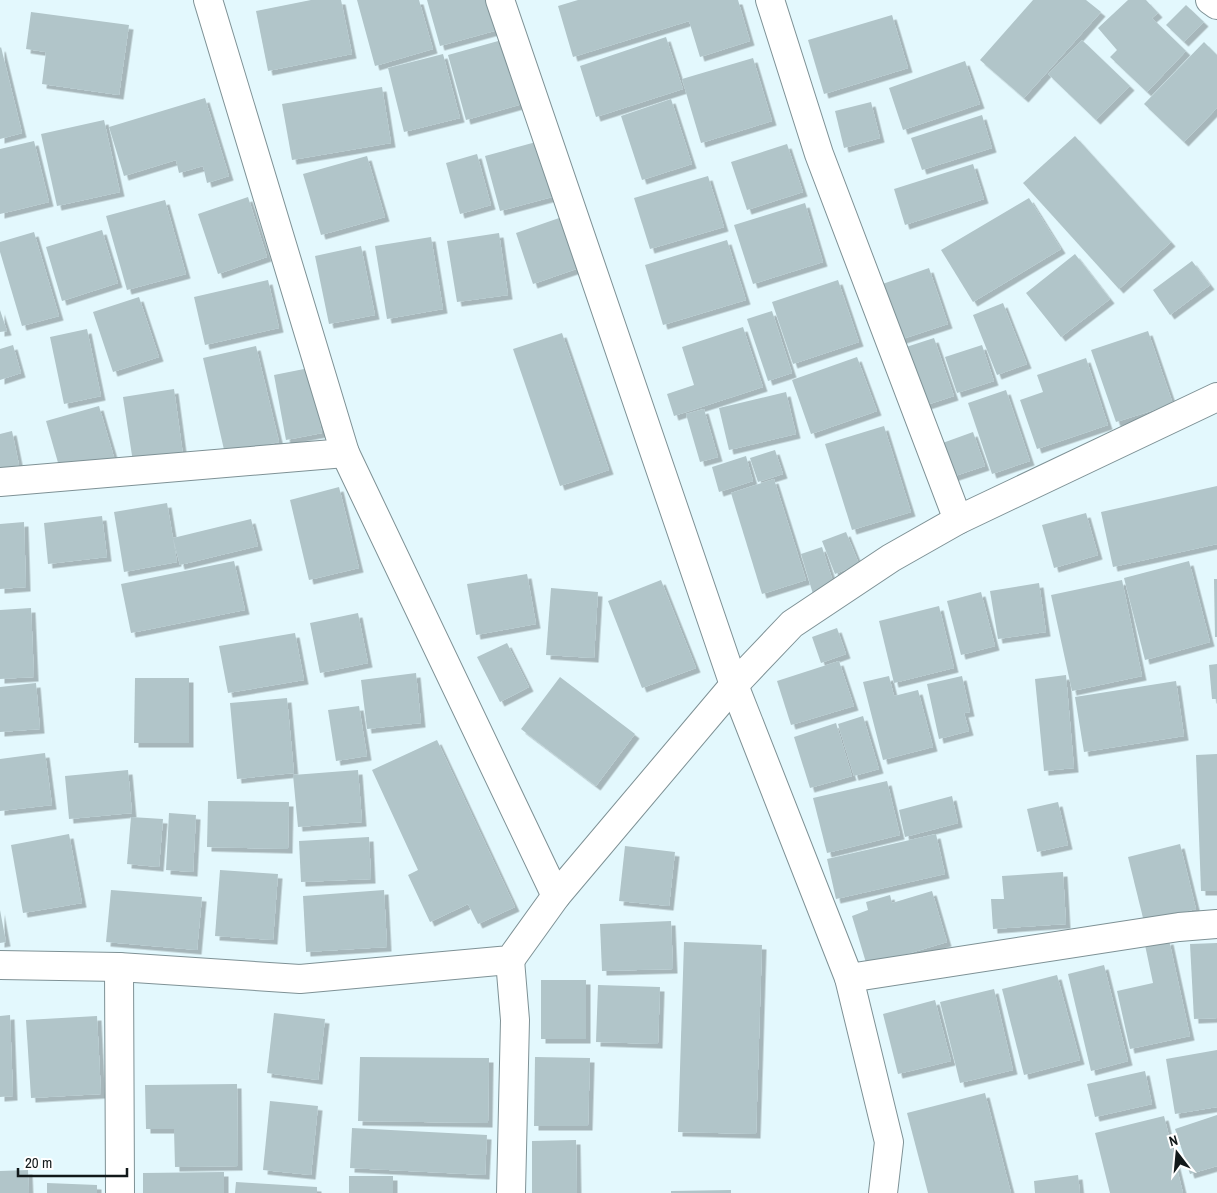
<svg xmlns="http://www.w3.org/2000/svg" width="1217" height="1193" font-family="'Archivo Narrow',sans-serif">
<defs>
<filter id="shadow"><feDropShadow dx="4.5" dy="4.5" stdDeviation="0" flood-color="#0004"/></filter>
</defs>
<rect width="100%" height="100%" fill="#e3f8fd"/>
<g fill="#b1c5c9" filter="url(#shadow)">
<path d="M311,0h30l11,54 -84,17 -12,-60z"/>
<path d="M357,0h62l14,49 -58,17z"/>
<path d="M427,0h63l8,30 -58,16z"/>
<path d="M578,0h160l12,41 -50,16 -11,-36 -116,36 -15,-51z"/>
<path d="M1033,0h53l15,12 -77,86 -44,-38z"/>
<path d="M1128,0h18l12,13 -6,5 34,33 -39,41 -37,-35 7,-7 -19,-22z"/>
<path d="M1186,5l18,17 -20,20 -18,-17z"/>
<path d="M31,12l98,13 -10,70 -77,-11 4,-32 -20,-3z"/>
<path d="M892,15l16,53 -84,26 -16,-54z"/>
<path d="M666,37l17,52 -87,28 -16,-51z"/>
<path d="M509,38l17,65 -60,17 -18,-65z"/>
<path d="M1082,40l48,46 -34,34 -48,-46z"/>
<path d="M1204,42l13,13v53l-33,34 -40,-38z"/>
<path d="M1,47l21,86 -22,6v-91z"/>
<path d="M443,54l17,64 -56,14 -16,-64z"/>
<path d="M753,58l19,63 -71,22 -19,-64z"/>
<path d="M965,61l15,43 -77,26 -14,-42z"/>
<path d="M382,87l9,56 -99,17 -10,-56z"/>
<path d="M205,98l24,78 -22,7 -4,-17 -24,7 -3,-13 -52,16 -15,-49z"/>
<path d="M671,99l21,65 -50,16 -21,-64z"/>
<path d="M871,102l9,36 -36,10 -9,-37z"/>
<path d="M982,115l10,33 -70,22 -11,-32z"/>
<path d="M104,120l16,72 -63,14 -16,-72z"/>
<path d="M1075,136l96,106 -52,47 -96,-106z"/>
<path d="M34,141l15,61 -49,12v-65z"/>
<path d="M536,142l16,55 -52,14 -15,-55z"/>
<path d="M787,144l16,48 -56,18 -16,-48z"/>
<path d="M477,154l14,51 -31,9 -14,-51z"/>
<path d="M367,156l18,61 -64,18 -18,-61z"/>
<path d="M973,164l11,35 -79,26 -11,-36z"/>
<path d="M708,176l16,51 -74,22 -16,-51z"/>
<path d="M248,197l19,60 -49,17 -20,-60z"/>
<path d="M1029,198l32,51 -88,53 -32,-52z"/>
<path d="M165,200l21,74 -59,16 -21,-74z"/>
<path d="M805,203l18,59 -70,22 -19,-59z"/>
<path d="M562,217l17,51 -46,16 -17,-51z"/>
<path d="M102,230l16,53 -56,18 -16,-54z"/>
<path d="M34,232l25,84 -37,10 -22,-74v-10z"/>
<path d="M499,233l9,62 -51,7 -10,-61z"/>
<path d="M431,237l12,72 -56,10 -12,-73z"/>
<path d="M727,240l19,60 -83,25 -18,-60z"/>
<path d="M361,246l14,69 -46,9 -14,-68z"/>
<path d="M1075,254l35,45 -49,38 -35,-44z"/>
<path d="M1192,261l18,24 -40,30 -17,-25z"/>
<path d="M929,268l19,56 -64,21 -19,-55z"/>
<path d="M268,280l11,48 -74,17 -11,-48z"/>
<path d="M838,280l21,62 -66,22 -21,-62z"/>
<path d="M139,297l20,60 -46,15 -20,-60z"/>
<path d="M1003,303l24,61 -30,11 -24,-60z"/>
<path d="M0,310l7,21 -7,1z"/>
<path d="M772,311l20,62 -24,8 -21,-62z"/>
<path d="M743,327l20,60 -89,29 -7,-22 27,-9 -12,-38z"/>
<path d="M87,329l14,67 -37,8 -14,-67z"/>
<path d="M1148,331l25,73 -57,18 -25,-72z"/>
<path d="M562,333l47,137 -49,16 -47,-137z"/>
<path d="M934,338l20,58 -37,12 -20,-58z"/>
<path d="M13,345l8,28 -21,7v-31z"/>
<path d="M982,345l12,36 -37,12 -12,-36z"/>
<path d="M256,346l23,96 -54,12 -22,-96z"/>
<path d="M857,357l20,54 -66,23 -19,-54z"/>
<path d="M1086,358l22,67 -71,24 -17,-49 23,-8 -6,-17z"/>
<path d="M309,368l13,65 -36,7 -12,-65z"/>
<path d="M174,389l9,66 -50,7 -10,-65z"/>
<path d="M1006,390l24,71 -38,13 -24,-71z"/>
<path d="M786,392l10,42 -67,16 -10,-42z"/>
<path d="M99,406l17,58 -53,16 -17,-59z"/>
<path d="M704,409l14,48 -18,5 -14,-48z"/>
<path d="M884,426l27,86 -59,18 -27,-86z"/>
<path d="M12,431l7,34 -19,4v-35z"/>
<path d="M973,432l12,34 -48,16 -11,-33z"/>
<path d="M775,450l8,24 -25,8 -8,-24z"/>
<path d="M746,456l7,25 -34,11 -7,-25z"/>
<path d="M774,479l32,101 -44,14 -31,-101z"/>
<path d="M1217,486v58l-104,23 -12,-55z"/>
<path d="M339,487l20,81 -50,12 -19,-80z"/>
<path d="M167,503l10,59 -53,10 -10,-60z"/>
<path d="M1086,513l12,42 -44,13 -12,-43z"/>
<path d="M102,516l5,41 -59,7 -4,-41z"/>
<path d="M251,519l7,27 -78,19 -7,-27z"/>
<path d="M24,522l2,65 -26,2v-65z"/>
<path d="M846,532l13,32 -24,10 -13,-33z"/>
<path d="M822,547l13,41 -22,6 -12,-40z"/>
<path d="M234,561l11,49 -114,23 -10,-49z"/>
<path d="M1189,561l21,81 -65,18 -21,-82z"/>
<path d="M527,574l9,50 -60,11 -9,-51z"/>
<path d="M1214,579h3v58h-2z"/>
<path d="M661,580l35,88 -54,20 -34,-87z"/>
<path d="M1122,580l20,96 -70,15 -21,-96z"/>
<path d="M1039,583l7,49 -48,7 -8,-48z"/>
<path d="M551,588l47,4 -4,66 -48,-3z"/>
<path d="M981,592l14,54 -34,9 -14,-54z"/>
<path d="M939,606l15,62 -60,15 -15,-62z"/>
<path d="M31,608l3,69 -34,2v-69z"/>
<path d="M358,613l10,50 -48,10 -10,-50z"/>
<path d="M837,628l9,26 -25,9 -9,-26z"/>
<path d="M295,633l9,47 -76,13 -9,-47z"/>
<path d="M507,643l22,44 -29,15 -23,-45z"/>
<path d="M839,661l15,45 -63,19 -14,-44z"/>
<path d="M1217,664v35h-5l-3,-34z"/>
<path d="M416,673l5,50 -54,6 -6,-49z"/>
<path d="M1066,675l8,93 -30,3 -9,-92z"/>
<path d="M889,676l5,20 24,-6 15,57 -50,13 -20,-78z"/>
<path d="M962,676l8,36 -6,1 5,18 -30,8 -12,-55z"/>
<path d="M560,677l75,57 -39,52 -75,-57z"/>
<path d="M135,678h54v65h-55z"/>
<path d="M1176,681l8,55 -100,16 -9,-55z"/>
<path d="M36,683l4,46 -40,3v-45z"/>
<path d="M287,698l7,75 -57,6 -7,-76z"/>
<path d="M359,706l8,50 -31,5 -8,-51z"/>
<path d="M863,716l16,53 -25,7 -16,-52z"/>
<path d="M836,723l16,53 -42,12 -16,-51z"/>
<path d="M437,740l78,167 -37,17 -10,-20 -38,18 -22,-47 10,-5 -46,-100z"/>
<path d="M45,753l7,52 -52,6v-52z"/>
<path d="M1217,754v137h-16l-5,-136z"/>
<path d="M128,770l4,43 -63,6 -4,-43z"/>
<path d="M358,770l4,52 -64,5 -5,-52z"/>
<path d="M887,781l13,54 -73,18 -14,-55z"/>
<path d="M952,796l6,27 -53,14 -6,-27z"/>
<path d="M208,801l81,1 -1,47 -81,-2z"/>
<path d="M1058,802l10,43 -31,7 -10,-43z"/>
<path d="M169,813l27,2 -3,57 -27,-2z"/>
<path d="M131,817l32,2 -4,48 -32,-3z"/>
<path d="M69,834l13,69 -59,10 -12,-68z"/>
<path d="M936,834l9,40 -109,25 -9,-40z"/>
<path d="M369,837l2,42 -70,3 -2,-41z"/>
<path d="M1180,844l16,65 -52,13 -16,-65z"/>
<path d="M625,846l50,6 -6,54 -50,-5z"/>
<path d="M220,870l58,4 -5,66 -58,-4z"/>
<path d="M1063,872l3,52 -73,5 -2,-30h13l-2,-23z"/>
<path d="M111,890l91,7 -5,53 -91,-8z"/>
<path d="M384,890l3,57 -81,5 -3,-56z"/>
<path d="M932,891l15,51 -80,24 -15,-50 16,-6 -2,-8 24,-7 2,8z"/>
<path d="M0,910l6,32 -6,1z"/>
<path d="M671,921l2,48 -71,2 -2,-47z"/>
<path d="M1169,940l21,96 -60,13 -13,-58 36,-8 -8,-38z"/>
<path d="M684,942l78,3 -6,189 -78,-2z"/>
<path d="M1217,943v75l-23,1 -4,-75z"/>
<path d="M1104,965l24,96 -37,10 -23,-97z"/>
<path d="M1057,975l23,85 -56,15 -22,-86z"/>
<rect x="541" y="980" width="45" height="59"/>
<path d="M598,985l62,2 -2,57 -62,-2z"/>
<path d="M994,989l19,81 -53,13 -20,-81z"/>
<path d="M935,1000l16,61 -53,13 -15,-60z"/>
<path d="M274,1013l51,6 -7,61 -51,-7z"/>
<path d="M10,1015l3,81 -13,1v-81z"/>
<path d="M97,1016l4,78 -70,4 -5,-78z"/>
<path d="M1217,1050v57l-42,7 -9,-55z"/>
<path d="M360,1057l129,1 -1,65 -130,-2z"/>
<path d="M535,1057l55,1 -2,68h-54z"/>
<path d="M1145,1071l7,33 -57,13 -8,-33z"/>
<path d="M237,1084l1,82 -63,1 -1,-38h-28l-1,-44z"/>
<path d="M985,1093l26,100h-83l-21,-80z"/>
<path d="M270,1101l48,5 -7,69 -48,-5z"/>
<path d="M1217,1115v51l-27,8 -15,-45z"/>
<path d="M1164,1116l19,77h-73l-15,-60z"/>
<path d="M352,1128l135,7 -2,40 -135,-7z"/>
<path d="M576,1140l1,53h-45v-52z"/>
<path d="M28,1170l1,23h-29v-22z"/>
<path d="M224,1172v21h-81v-20z"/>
<path d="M1078,1175l2,18h-45l-1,-12z"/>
<rect x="349" y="1176" width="44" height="17"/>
<path d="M236,1182l81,5v6h-82z"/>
<path d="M47,1183l50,2v8h-50z"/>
<path d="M731,1190v3h-60v-2z"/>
</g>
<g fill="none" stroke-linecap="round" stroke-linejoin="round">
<g stroke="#7e9195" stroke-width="30">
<g id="minor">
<path d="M208,0l137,453 211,443"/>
<path d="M500,0l234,685 115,293 40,164 -6,51"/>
<path d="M770,0l49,154 139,366"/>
<path d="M1210,0l7,5"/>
<path d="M0,482l345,-29"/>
<path d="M510,960l5,60 -4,173"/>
<path d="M0,965l119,2 181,12 210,-19 46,-64 178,-211 58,-61 99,-66 67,-38 259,-123"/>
<path d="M119,967l1,226"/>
<path d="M849,978l330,-51 38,-3"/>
</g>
</g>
<use href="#minor" stroke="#fff" stroke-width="28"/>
</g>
<g transform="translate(1177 1153) rotate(344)" stroke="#ffffff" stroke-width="4" paint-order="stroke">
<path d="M0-4L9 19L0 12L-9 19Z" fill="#12191a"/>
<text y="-8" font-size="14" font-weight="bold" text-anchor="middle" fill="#12191a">N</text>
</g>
<path d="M18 1168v8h109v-8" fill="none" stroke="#12191a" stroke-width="2.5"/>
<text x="25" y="1168" font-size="15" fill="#12191a" stroke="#ffffff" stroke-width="4" paint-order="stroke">20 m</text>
</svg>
